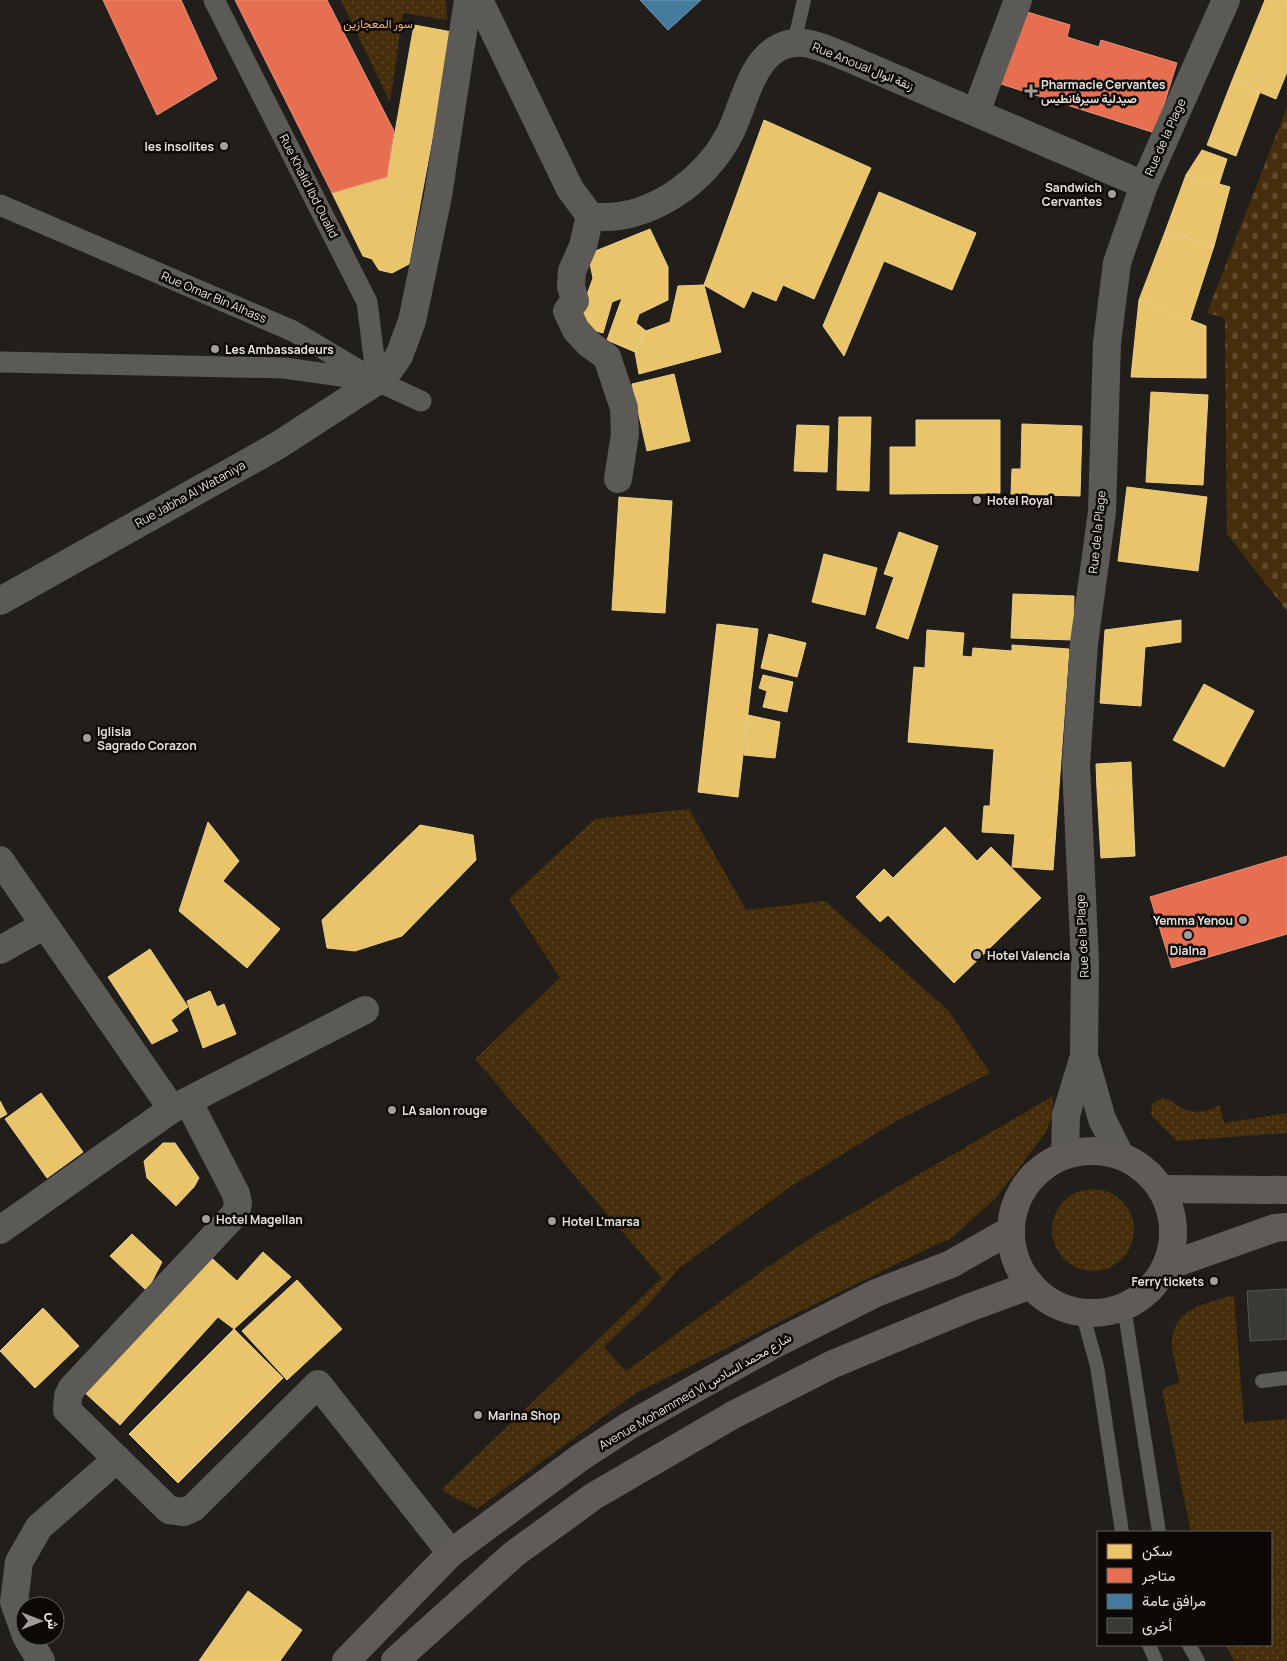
<svg xmlns="http://www.w3.org/2000/svg" width="1287" height="1661" font-family="Manrope,Vazirmatn,sans-serif">
<defs>
<pattern id="green-dots" width="8" height="8" patternUnits="userSpaceOnUse" patternTransform="scale(1.25)"><rect width="8" height="8" fill="#462d0b"/><path d="M2 2h.1M6 6h.1" fill="none" stroke="#614b2e" stroke-width="1.8" stroke-linecap="round"/></pattern>
<pattern id="cemetery-stones" width="16" height="16" patternUnits="userSpaceOnUse" patternTransform="scale(1.25)"><rect width="16" height="16" fill="#462d0b"/><path d="M2 7V4a2 2 0 0 1 4 0v3zM10 15v-3a2 2 0 0 1 4 0v3z" fill="#614b2e"/></pattern>
</defs>
<rect width="100%" height="100%" fill="#221f1b"/>
<g fill="url(#green-dots)">
<path d="M341,0h105l1,20 -44,-7 -13,89z"/>
<path d="M689,809l57,101 79,-9 124,110 41,62 -97,50 -103,64 -112,82 -29,35 -45,43 22,24 136,-100 55,-37 236,-138 -1,21 -6,15 -44,58 -8,10 -45,40 -10,3 -303,150 -159,116 -36,-19 221,-212 -187,-219 85,-81 -51,-79 86,-80z"/>
<path d="M1162,1098c8,1 12,6 18,9 14,8 27,5 40,-2l4,18 63,-10v20l-110,8 -26,-26 1,-11z"/>
<circle cx="1093" cy="1230" r="41"/>
<path d="M1234,1295l10,128 43,-4v242h-53l-8,-16h45v-113h-80l-29,-142 17,-8c-2,-13 -7,-27 -7,-39 0,-35 35,-40 62,-48z"/>
</g>
<path fill="url(#cemetery-stones)" d="M1287,107v504l-60,-77 -2,-216 -18,-5z"/>
<g fill="#e9c46a" stroke="#e8cd8c">
<path d="M1265,0h22v72l-11,27 -44,-18z"/>
<path d="M414,25l38,7 -43,232 -17,9 -13,-3 -7,-11 -9,-3 -31,-63 55,-16z"/>
<path d="M1232,81l28,11 -24,64 -29,-11z"/>
<path d="M764,120l107,48 -57,131 -31,-14 -7,16 -24,-10 -8,17 -40,-23z"/>
<path d="M1202,150l25,9 -8,25 -33,-9z"/>
<path d="M1186,175l44,12 -16,59 -49,-14z"/>
<path d="M879,192l97,41 -24,57 -68,-29 -40,95 -21,-30z"/>
<path d="M650,229l18,38v33l-29,14 -3,9 10,8 -11,21 -28,-12 15,-42 -10,4 -9,31 -27,-8 17,-47 -5,-24z"/>
<path d="M1165,232l49,14 -24,74 -51,-20z"/>
<path d="M704,285l17,67 -82,22 -4,-22 11,-21 24,-9 8,-36z"/>
<path d="M1139,300l67,26v52l-75,-1z"/>
<path d="M674,374l16,67 -43,10 -15,-67z"/>
<path d="M1151,392l57,3 -5,90 -57,-3z"/>
<path d="M839,417h32l-2,74 -32,-1z"/>
<path d="M916,420h84v73l-110,1v-47h26z"/>
<path d="M1022,424l60,2 -2,70 -69,-2 1,-25h9z"/>
<path d="M797,425l32,1 -2,46 -33,-1z"/>
<path d="M1127,487l80,10 -9,74 -80,-10z"/>
<path d="M619,497l53,4 -7,112 -53,-3z"/>
<path d="M899,532l39,14 -30,93 -32,-11 18,-51 -10,-3z"/>
<path d="M824,554l53,14 -12,47 -53,-13z"/>
<path d="M1013,594l61,2 -1,44 -62,-2z"/>
<path d="M1181,620v22l-36,5 -4,59 -41,-3 5,-73z"/>
<path d="M717,624l41,5 -20,168 -40,-5z"/>
<path d="M927,630l37,3 -2,23 10,1 1,-9 39,3v-6l57,4 -16,221 -41,-3 3,-33 -33,-2 2,-26h6l4,-57 -86,-7 6,-75 11,1z"/>
<path d="M769,634l37,9 -9,34 -36,-9z"/>
<path d="M763,675l30,7 -6,30 -24,-5 4,-16 -8,-3z"/>
<path d="M1204,684l50,27 -30,56 -51,-27z"/>
<path d="M748,715l32,7 -5,36 -31,-3z"/>
<path d="M1131,762l1,25 -35,2 -1,-25z"/>
<path d="M1132,787l3,69 -34,2 -4,-69z"/>
<path d="M208,822l31,39 -16,20 57,48 -33,39 -68,-57z"/>
<path d="M420,825l53,10 3,25 -74,76 -47,15 -28,-3 -5,-28z"/>
<path d="M945,827l32,34 14,-14 50,51 -87,85 -66,-68 -8,7 -24,-25 28,-28 9,9z"/>
<path d="M150,949l38,58 -17,13 7,11 -26,13 -44,-67z"/>
<path d="M210,991l7,16 7,-3 12,30 -33,14 -16,-47z"/>
<path d="M41,1093l42,59 -36,26 -42,-59z"/>
<path d="M0,1101l7,13 -7,4z"/>
<path d="M163,1143h12l24,35 -5,9 -18,19 -29,-28 -3,-17z"/>
<path d="M132,1234l30,28 -15,29 -37,-35z"/>
<path d="M263,1252l28,25 -57,52 -16,-12 -98,108 -38,-35 124,-137 31,28z"/>
<path d="M297,1280l45,49 -55,51 -45,-49z"/>
<path d="M43,1308l36,38 -44,42 -35,-37z"/>
<path d="M234,1329l49,49 -105,105 -49,-49z"/>
<path d="M248,1591l54,39 -22,31h-81z"/>
</g>
<g fill="#e76f51" stroke="#e7917b">
<path d="M103,0h78l36,79 -60,36z"/>
<path d="M235,0h92l67,131 -7,46 -55,16z"/>
<path d="M1024,11l46,14 -3,12 32,10 2,-7 76,23 -22,70 -154,-49z"/>
<path d="M1287,856v78l-115,34 -22,-71z"/>
</g>
<path fill="#457b9d" stroke="#759ab0" d="M640,0h61l-33,30z"/>
<path fill="#3b3936" stroke="#565350" d="M1287,1289v50l-37,2 -3,-50z"/>
<g fill="none" stroke-linecap="round" stroke-linejoin="round">
<g stroke="#5b5a57" stroke-width="14">
<path d="M794,43l10,-43"/>
<path d="M1124,1307l35,225"/>
<path d="M1082,1312l15,54 25,166"/>
<path d="M1262,1381l25,-3"/>
<path d="M1149,1645l7,16"/>
<path d="M1189,1645l9,16"/>
</g>
<g stroke="#5b5a57" stroke-width="21">
<path d="M0,205l293,126 84,50 44,20"/>
<path d="M0,362l284,6 93,13 -10,-79 -153,-302"/>
</g>
<g stroke="#5b5a57" stroke-width="28">
<path d="M479,0l91,189 20,27c57,8 117,-35 141,-85 13,-27 20,-70 49,-84 22,-11 46,2 66,10l298,128"/>
<path d="M976,112l42,-112"/>
<path d="M590,216l-7,30 -11,25 -1,15 4,15 -8,10 9,19 13,14 18,13 17,51 1,26 -7,45"/>
<path d="M0,601l277,-155 100,-65 12,-11 10,-14 13,-35 26,-125 30,-196"/>
<path d="M0,860l172,249"/>
<path d="M0,950l43,-24"/>
<path d="M1084,1056l18,63 18,36"/>
<path d="M188,1101l48,93 2,9 -2,10 -164,175 -4,8 -1,14 102,100 15,2 9,-4 125,-124 133,169"/>
<path d="M1065,1155l1,-40 18,-59 1,-93 -9,-198 8,-122 18,-131 5,-169 10,-80 27,-78 82,-185"/>
<path d="M0,1230l172,-121 193,-99"/>
<path d="M25,1633l-11,-31 5,-40 20,-35 78,-68"/>
<path d="M26,1636l15,25"/>
</g>
<g stroke="#5e5b59" stroke-width="28">
<circle cx="1092" cy="1232" r="81"/>
<path d="M1161,1189l126,1"/>
<path d="M1165,1267l110,-39 12,-1"/>
<path d="M346,1661l105,-108 130,-96 49,-32 143,-80 103,-52 75,-29 60,-34"/>
<path d="M395,1661l119,-107 80,-58 139,-81 100,-51 135,-56 63,-23"/>
</g>
</g>
<g fill="#a19d98" stroke="#0c0907" stroke-width="2">
<path d="M1028.5 83.5h5v5h5v5h-5v5h-5v-5h-5v-5h5z"/>
<circle cx="224" cy="146" r="5"/>
<circle cx="1112" cy="194" r="5"/>
<circle cx="215" cy="349" r="5"/>
<circle cx="977" cy="500" r="5"/>
<circle cx="87" cy="738" r="5"/>
<circle cx="1243" cy="920" r="5"/>
<circle cx="1188" cy="935" r="5"/>
<circle cx="977" cy="955" r="5"/>
<circle cx="392" cy="1110" r="5"/>
<circle cx="206" cy="1219" r="5"/>
<circle cx="552" cy="1221" r="5"/>
<circle cx="1214" cy="1281" r="5"/>
<circle cx="478" cy="1415" r="5"/>
</g>
<g text-anchor="middle" dominant-baseline="central" stroke-width="5" stroke-linejoin="round" paint-order="stroke">
<g font-size="12" fill="#f4b66d" stroke="#0c0907">
<text x="378" y="23">سور المعجازين</text>
</g>
<g font-size="12" fill="#e6e1dc" stroke="#0c0907">
<text transform="translate(863 66) rotate(22)">Rue Anoual زنقة انوال</text>
<text transform="translate(1165 137) rotate(-66)">Rue de la Plage</text>
<text transform="translate(309 186) rotate(63)">Rue Khalid Ibd Oualid</text>
<text transform="translate(214 297) rotate(23)">Rue Omar Bin Alhass</text>
<text transform="translate(190 494) rotate(-29)">Rue Jabha Al Wataniya</text>
<text transform="translate(1097 532) rotate(-84)">Rue de la Plage</text>
<text transform="translate(1082 936) rotate(-93)">Rue de la Plage</text>
<text transform="translate(695 1391) rotate(-30)">Avenue Mohammed VI شارع محمد السادس</text>
</g>
<g font-size="12" font-weight="bold" fill="#e6e1dc" stroke="#0c0907" text-anchor="start">
<text x="1041" y="84">Pharmacie Cervantes<tspan x="1041" dy="14">صيدلية سيرفانطيس</tspan></text>
<text x="214" y="146" text-anchor="end">les insolites</text>
<text x="1102" y="187" text-anchor="end">Sandwich<tspan x="1102" dy="14">Cervantes</tspan></text>
<text x="225" y="349">Les Ambassadeurs</text>
<text x="987" y="500">Hotel Royal</text>
<text x="97" y="731">Iglisia<tspan x="97" dy="14">Sagrado Corazon</tspan></text>
<text x="1233" y="920" text-anchor="end">Yemma Yenou</text>
<text x="1188" y="950" text-anchor="middle">Dialna</text>
<text x="987" y="955">Hotel Valencia</text>
<text x="402" y="1110">LA salon rouge</text>
<text x="216" y="1219">Hotel Magellan</text>
<text x="562" y="1221">Hotel L'marsa</text>
<text x="1204" y="1281" text-anchor="end">Ferry tickets</text>
<text x="488" y="1415">Marina Shop</text>
</g>
</g>
<rect x="1097" y="1531" width="175" height="115" fill="#0c0907" stroke="#635f5c"/>
<rect x="1107" y="1544" width="25" height="15" fill="#e9c46a" stroke="#635f5c"/>
<text x="1142" y="1556" font-size="15" fill="#e6e1dc">سكن</text>
<rect x="1107" y="1568" width="25" height="15" fill="#e76f51" stroke="#635f5c"/>
<text x="1142" y="1581" font-size="15" fill="#e6e1dc">متاجر</text>
<rect x="1107" y="1594" width="25" height="15" fill="#457b9d" stroke="#635f5c"/>
<text x="1142" y="1606" font-size="15" fill="#e6e1dc">مرافق عامة</text>
<rect x="1107" y="1618" width="25" height="15" fill="#3b3936" stroke="#635f5c"/>
<text x="1142" y="1631" font-size="15" fill="#e6e1dc">أخرى</text>
<g transform="translate(40 1621) rotate(90)"><circle r="24" fill="#0c0907" stroke="#635f5c"/>
<path d="M0-4L9 19L0 12L-9 19Z" fill="#a19d98"/>
<text y="-8" font-size="14" font-weight="bold" text-anchor="middle" fill="#e6e1dc">ش</text>
</g>
</svg>
